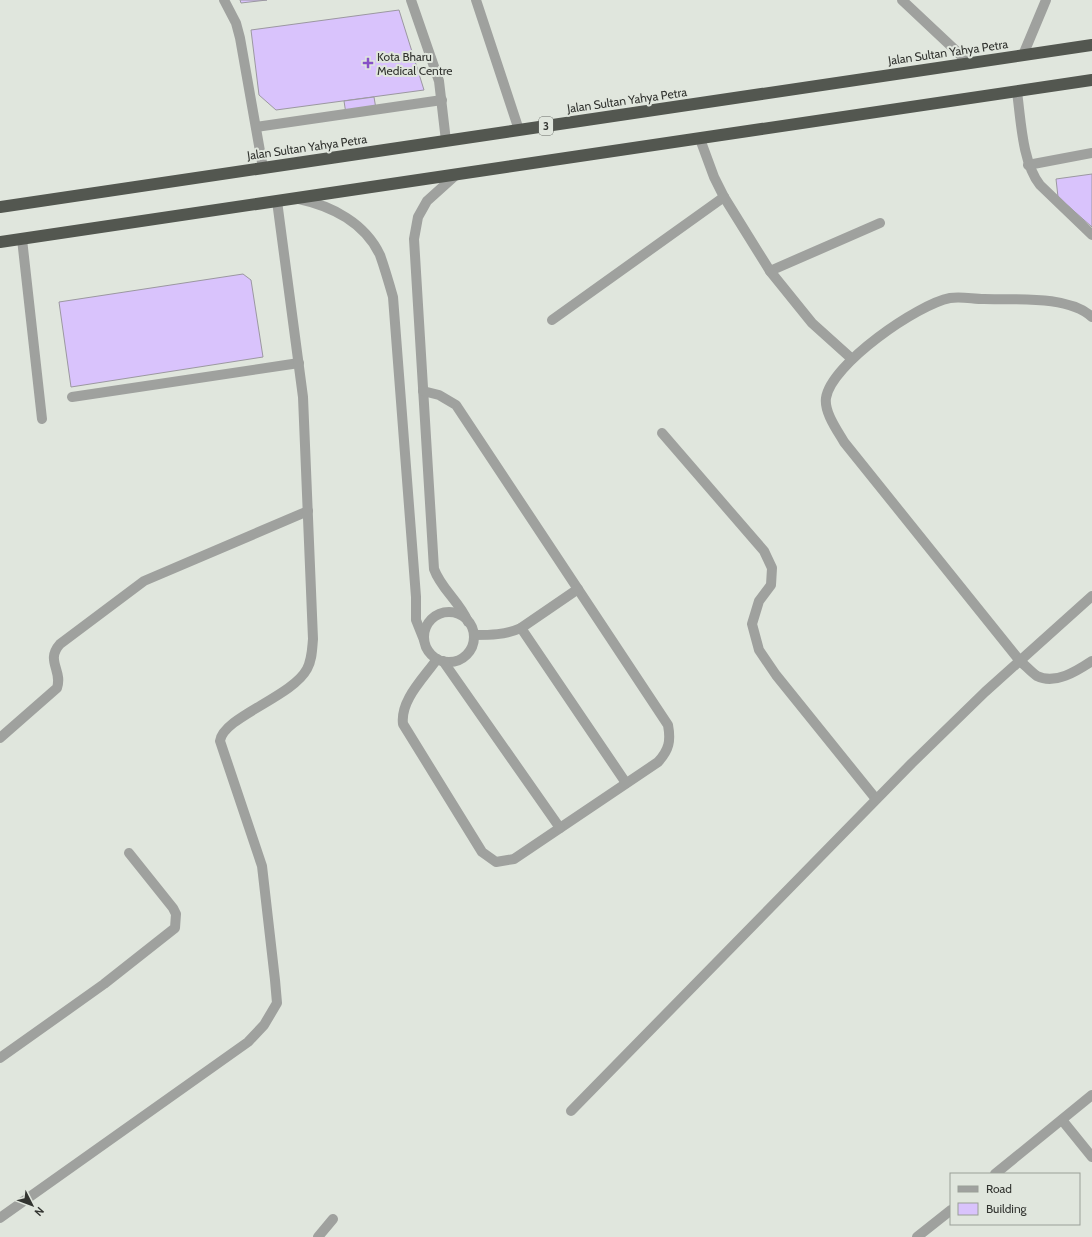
<svg xmlns="http://www.w3.org/2000/svg" width="1092" height="1237" font-family="Cabin,sans-serif">
<rect width="100%" height="100%" fill="#e0e6dd"/>
<g fill="#d9c3fc" stroke="#9b98a0">
<path d="M240,0h27l-26,3z"/>
<path d="M399,10l25,80 -148,20 -17,-15 -8,-65z"/>
<path d="M374,97l2,12 -30,5 -2,-13z"/>
<path d="M1092,174v53l-34,-30 -2,-18z"/>
<path d="M243,274l8,6 12,77 -192,30 -12,-85z"/>
</g>
<g fill="none" stroke-linecap="round" stroke-linejoin="round">
<g stroke="#9fa19e" stroke-width="10">
<path d="M411,0l28,81 7,60"/>
<path d="M1023,55l23,-55"/>
<path d="M1017,92c4,28 5,70 23,93l52,50"/>
<path d="M256,127l186,-27"/>
<path d="M700,139l14,38 10,20 46,74 110,-48"/>
<path d="M1028,165l64,-12"/>
<path d="M457,174l-30,27 -9,16 -4,22 20,330c7,20 26,33 34,53"/>
<path d="M299,199c33,7 66,24 81,56 5,14 9,28 13,42l23,300v23l8,20"/>
<path d="M22,239l20,180"/>
<path d="M770,271l42,52 40,36"/>
<path d="M1092,317c-24,-22 -77,-17 -108,-18 -11,0 -23,-3 -34,-1 -32,6 -119,66 -124,100 -2,14 11,32 18,44l176,219c5,4 11,11 17,15 18,9 40,-5 55,-15"/>
<path d="M552,320l172,-123"/>
<path d="M423,391l16,4 17,10 212,320c3,16 1,25 -10,37l-144,97 -18,3 -14,-10 -79,-128c-3,-24 21,-46 34,-65"/>
<path d="M72,397l227,-34"/>
<path d="M662,433l102,118 8,17 -1,17 -12,16 -7,23 7,26 17,25 100,124"/>
<circle cx="449" cy="637" r="25"/>
<path d="M521,628l105,155"/>
<path d="M474,635c16,0 31,0 47,-7l57,-39"/>
<path d="M443,661l117,167"/>
<path d="M0,1058l104,-74 71,-56 1,-14 -3,-6 -44,-55"/>
<path d="M571,1111l341,-348 73,-71 107,-96"/>
</g>
<g stroke="#9fa19e" stroke-width="10">
<path d="M224,0l12,23 4,15 23,130"/>
<path d="M476,0l43,130"/>
<path d="M902,0l67,63"/>
<path d="M0,738l57,-50c6,-18 -12,-27 3,-44l84,-63 164,-70"/>
<path d="M1062,1120l30,37"/>
<path d="M995,1174l97,-79"/>
<path d="M0,1218l248,-176 16,-17 13,-22 -2,-23 -13,-114 -42,-125c3,-24 72,-44 87,-72 5,-9 5,-19 6,-30l-10,-242 -26,-196"/>
<path d="M318,1237l15,-18"/>
<path d="M917,1237l34,-27"/>
</g>
<g stroke="#535750" stroke-width="12">
<path d="M0,207l1092,-162"/>
<path d="M0,242l1092,-162"/>
</g>
</g>
<path fill="#8750c7" stroke="#e0e6dd" stroke-width="1.5" d="M366 57h4v4h4v4h-4v4h-4v-4h-4v-4h4z"/>
<g text-anchor="middle" dominant-baseline="central" stroke-width="4" stroke-linejoin="round" paint-order="stroke">
<rect fill="#e0e6dd" stroke="#666964" stroke-width="1" x="539" y="117" width="14" height="18" rx="3"/>
<g font-size="11" font-weight="bold" fill="#323430">
<text x="546" y="126">3</text>
</g>
<g font-size="12" fill="#323430" stroke="#e0e6dd">
<text transform="translate(948 52) rotate(-8)">Jalan Sultan Yahya Petra</text>
<text transform="translate(627 100) rotate(-8)">Jalan Sultan Yahya Petra</text>
<text transform="translate(307 147) rotate(-8)">Jalan Sultan Yahya Petra</text>
</g>
<g font-size="12" fill="#323430" stroke="#e0e6dd" text-anchor="start">
<text x="377" y="56">Kota Bharu<tspan x="377" dy="14">Medical Centre</tspan></text>
</g>
</g>
<rect x="950" y="1173" width="130" height="52" fill="#e0e6dd" stroke="#9a9f98"/>
<rect x="958" y="1186" width="20" height="6" fill="#9fa19e" stroke="#9a9f98"/>
<text x="986" y="1193" font-size="12" fill="#323430">Road</text>
<rect x="958" y="1203" width="20" height="12" fill="#d9c3fc" stroke="#9a9f98"/>
<text x="986" y="1213" font-size="12" fill="#323430">Building</text>
<g transform="translate(32 1205) rotate(132)" stroke="#e0e6dd" stroke-width="3" paint-order="stroke">
<path d="M0-3L7 15L0 10L-7 15Z" fill="#323430"/>
<text y="-6" font-size="11" font-weight="bold" text-anchor="middle" fill="#323430">N</text>
</g>
</svg>
